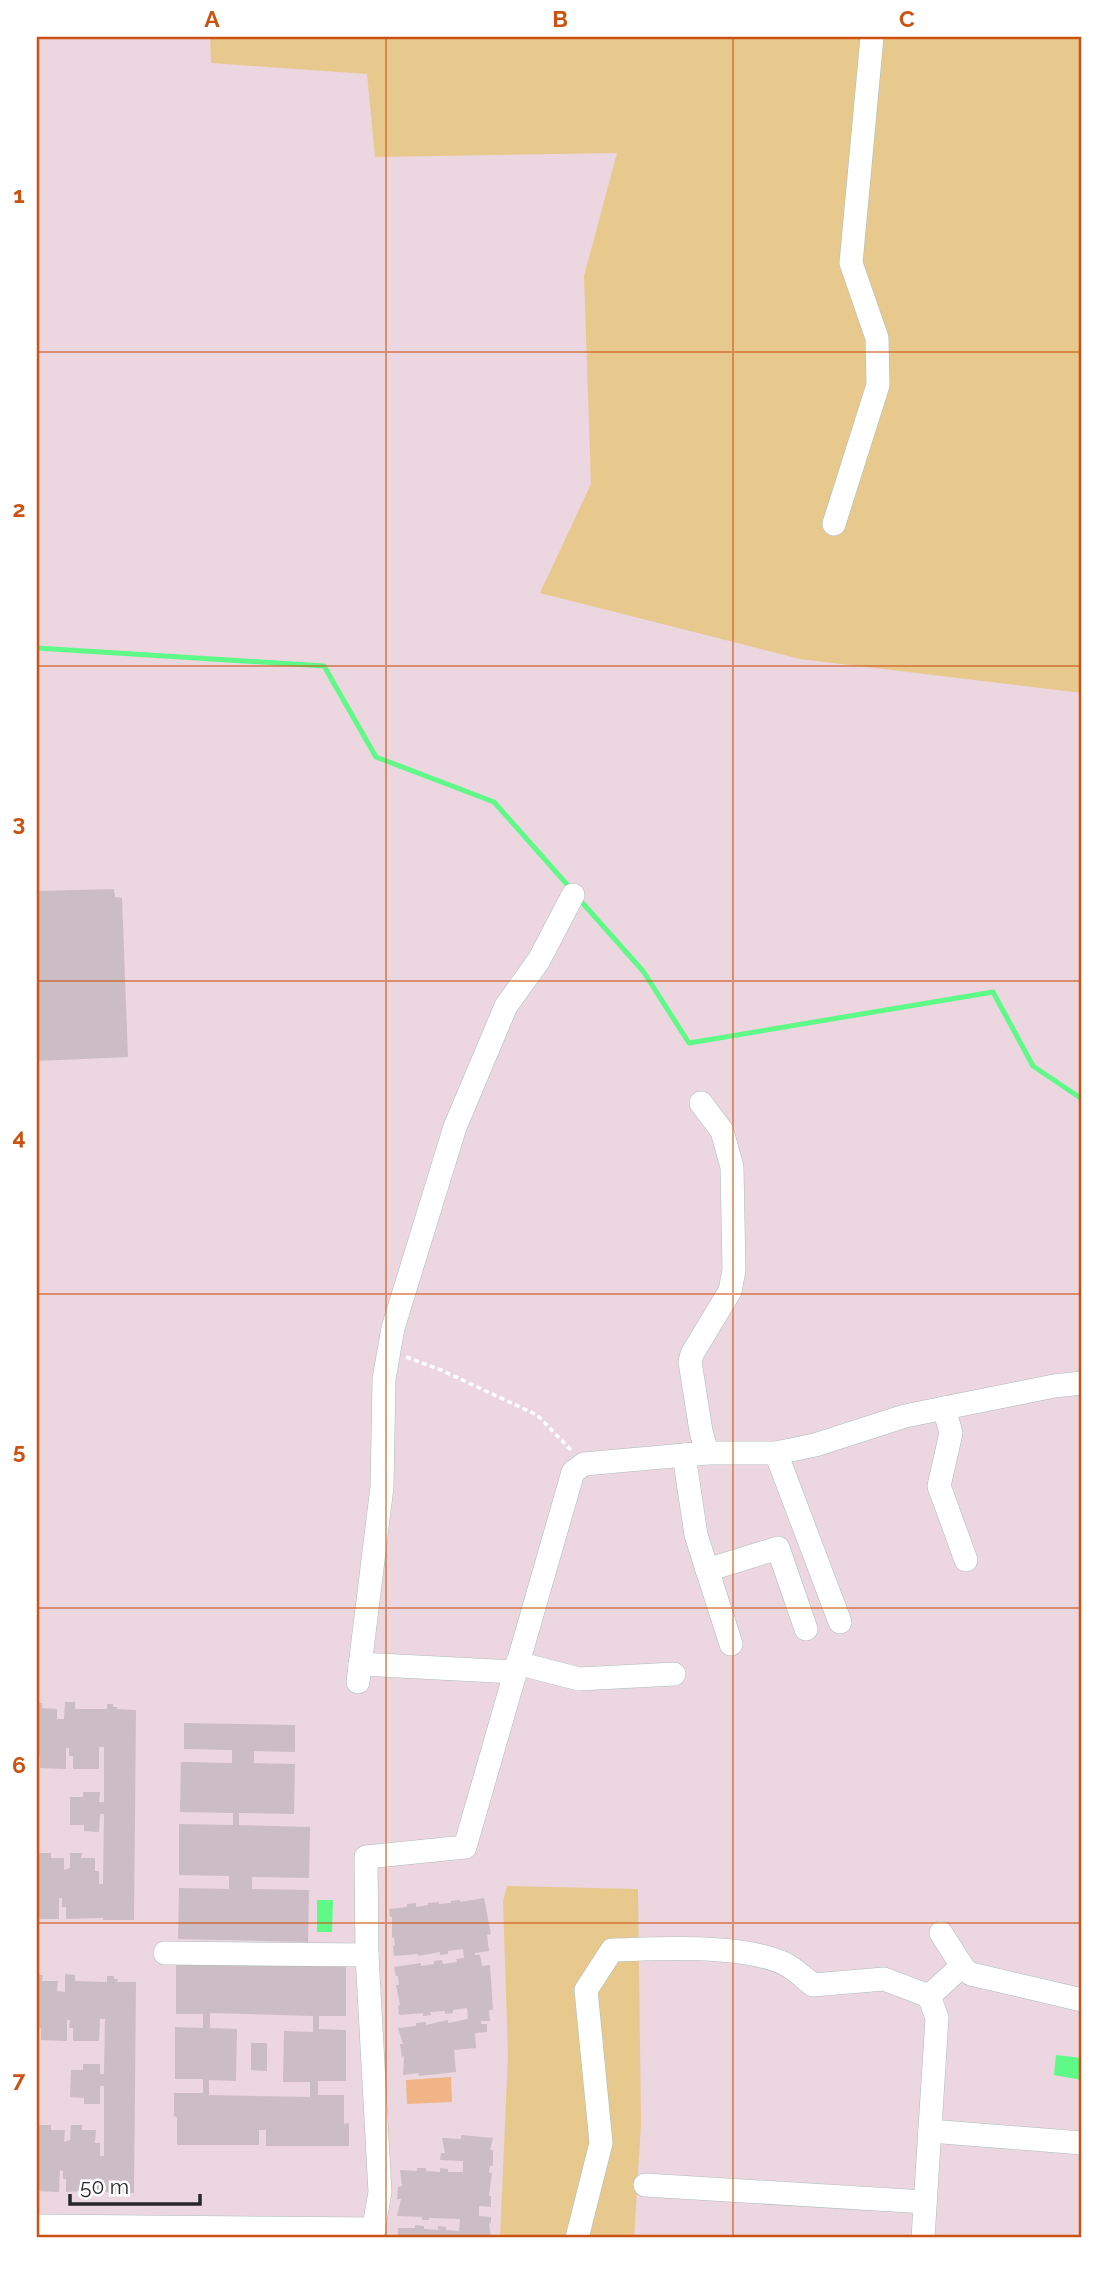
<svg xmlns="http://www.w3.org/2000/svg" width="1119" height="2275" font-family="Raleway,sans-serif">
<rect width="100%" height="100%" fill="#ecd6e0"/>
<g fill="#e8c98d">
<path d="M210,37h872v656l-282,-34 -260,-66 51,-109 -7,-208 33,-123 -242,4 -8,-83 -156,-11z"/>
<path d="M507,1886l131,3 3,235 -7,114h-134l8,-183 -5,-154z"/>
</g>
<path fill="#f1b487" d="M451,2077l1,25 -45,2 -1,-24z"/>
<g fill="#5ef987">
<path d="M317,1900h16l-1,32h-15z"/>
<path d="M1056,2055l26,3v22l-28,-5z"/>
</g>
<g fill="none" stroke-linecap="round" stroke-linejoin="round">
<g stroke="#5ef987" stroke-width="5">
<path d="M37,648l287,18 52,91 118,45 77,87"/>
<path d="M579,899l64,72 46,72 304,-51 40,74 49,33"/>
</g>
</g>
<g fill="#ccbcc3" fill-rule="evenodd">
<path d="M114,889l1,8 7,1 6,159 -91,4v-170z"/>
<path d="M65,1702h10v7h32v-5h6v3h4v2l19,1 -2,210h-31v-2l-37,1v-12h-4v-9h-3v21h-22l2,-66h12v5h13v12l6,-2v-15h12l-1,5h14v13h4v13h4l1,-70h-4l-1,18 -15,-1v-6h-14v-28h13v-5h17l-1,10h5v-55h-5v22h-26v-13h-4v-8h-3v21l-26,-1v-12h-3v-53h5v5l15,1v10h7z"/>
<path d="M184,1723l111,2v27l-41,-1v12l41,1 -1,50 -55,-1v12l71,2 -1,51 -57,-1v12l57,1 -1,52 -130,-3 1,-51 50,1v-13l-50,-1v-51l54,1v-12l-53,-1 1,-50 51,1v-13l-48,-1z"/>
<path d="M484,1898l7,36 -4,1 2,16 -14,2v2h5l2,11 8,-1 3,45h-4l1,11h-9v3h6v8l-12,1 1,15 -22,2 2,22 -37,4 -1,-3 -15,2 1,-19 -2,1 -2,-13h3l-5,-16 18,-2v-3l10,-1v3l22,-5v3l20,-4 -1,-11 -14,2v3l-8,1v-3l-15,1 1,3 -8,1v-3l-24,2 -1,-9 2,-1 -4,-20h3l-1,-9h-2l-2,-9 27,-4v3l13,-2v-3l8,-1 1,4 14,-2 -1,-3 8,-1 -1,-9 -15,2v3l-8,1v-3l-22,4v-2l-24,2 -1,-10 2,-1 -1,-8 -2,1v-21h-2l-1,-8 18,-2v-3l9,-1v4l12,-2v-2l11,-1v2l12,-1v-2l9,-1v2z"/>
<path d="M176,1964l170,1v51h-27v13l27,1v51h-28v14h26v29l5,-1v23h-83v-16h-7v15h-82v-28l-3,-1v-23h29v-14h-28v-52l28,1v-14h-27zM210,2013l103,3v16l-29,-1 -1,51h27v15l-101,-2v-15l27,1 1,-52 -27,-1z"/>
<path d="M65,1974l10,1v6l32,1v-6h7v3h4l-1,3h19l-2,211 -31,-1v-2l-37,2v-13h-3v-8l-3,-1 -1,22 -22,-1v-48h2v-18h12v5h14l-1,12 6,-2 1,-15h11v5h14l-1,13h5v13h4v-70h-4v18h-16v-6l-14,-1 1,-27h12v-6h17v10h4l1,-55h-5l-1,22h-26v-13h-4l1,-8h-3v21l-26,-1v-12h-4v-53h6l-1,6h16l-1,10 8,1z"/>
<path d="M251,2043h16v28l-16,-1z"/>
<path d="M461,2135l32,3 -3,12h3v16h-3l-1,7h3l-3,23h2v11l-12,-1v10l12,1v6h-2l2,15h-91l-2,-2v-8h17v-3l9,1v3l14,1v-4l8,1v3l13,1 1,-12 -31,-1v2h-7v-3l-25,-1 4,-17h-4l1,-12 4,-1 -2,-16 17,1v-3h9v3l14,1v-4l8,1v3h15v-11l-23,-1 1,-7h4l-3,-15 19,1z"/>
</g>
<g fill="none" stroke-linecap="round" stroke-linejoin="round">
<g stroke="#abbdb9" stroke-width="24">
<g id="minor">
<path d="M834,524l44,-139 -1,-47 -26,-75 21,-226"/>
<path d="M701,1103l21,28 10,36 2,103 -4,21 -38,63 -2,8 11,69 6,22"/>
<path d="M944,1408l7,25 -12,53 27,74"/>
<path d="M776,1453l64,169"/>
<path d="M684,1455l12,80 35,109"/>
<path d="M707,1570l71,-22 28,81"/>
<path d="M517,1663l62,16 95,-5"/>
<path d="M360,1664l154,8"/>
<path d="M358,1682l24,-195 2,-108 9,-51 62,-201 51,-121 33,-46 34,-65"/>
<path d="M941,1933l23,36 7,5 111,26"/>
<path d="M165,1953l202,2"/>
<path d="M929,1996l33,-30"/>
<path d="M930,2131l152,12"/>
<path d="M645,2185l280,17"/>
<path d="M37,2226l337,3"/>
<path d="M372,2238l8,-46 -13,-237 -1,-98 99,-10 108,-375 11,-8 123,-11h69l39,-8 90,-29 149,-30 28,-3"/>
<path d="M577,2238l24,-95 -15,-153 26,-40c47,-1 133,-7 175,15 9,5 18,14 26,20l71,-6 45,17 8,22 -14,220"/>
</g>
</g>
<path stroke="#fff" stroke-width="3.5" stroke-dasharray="5 3.5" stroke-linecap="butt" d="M406,1357l35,13 96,45 34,35"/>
<use href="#minor" stroke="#fff" stroke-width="23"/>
</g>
<path fill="none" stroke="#cb5210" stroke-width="2" stroke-opacity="0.55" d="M386,37v2201M733,37v2201M37,352h1045M37,666h1045M37,981h1045M37,1294h1045M37,1608h1045M37,1923h1045"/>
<rect width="1119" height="2275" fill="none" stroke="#ffffff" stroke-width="77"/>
<path d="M70 2194v10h130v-10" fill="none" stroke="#272727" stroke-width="3.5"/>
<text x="80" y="2194" font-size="21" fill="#272727" stroke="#ffffff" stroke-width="5" paint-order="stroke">50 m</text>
<rect x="38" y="38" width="1042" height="2198" fill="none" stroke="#cb5210" stroke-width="2.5"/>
<g font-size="23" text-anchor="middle" font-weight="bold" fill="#cb5210">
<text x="212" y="27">A</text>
<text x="560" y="27">B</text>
<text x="907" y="27">C</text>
<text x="19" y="203">1</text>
<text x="19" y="517">2</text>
<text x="19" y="831">3</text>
<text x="19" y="1145">4</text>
<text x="19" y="1459">5</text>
<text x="19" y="1773">6</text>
<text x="19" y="2087">7</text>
</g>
</svg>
